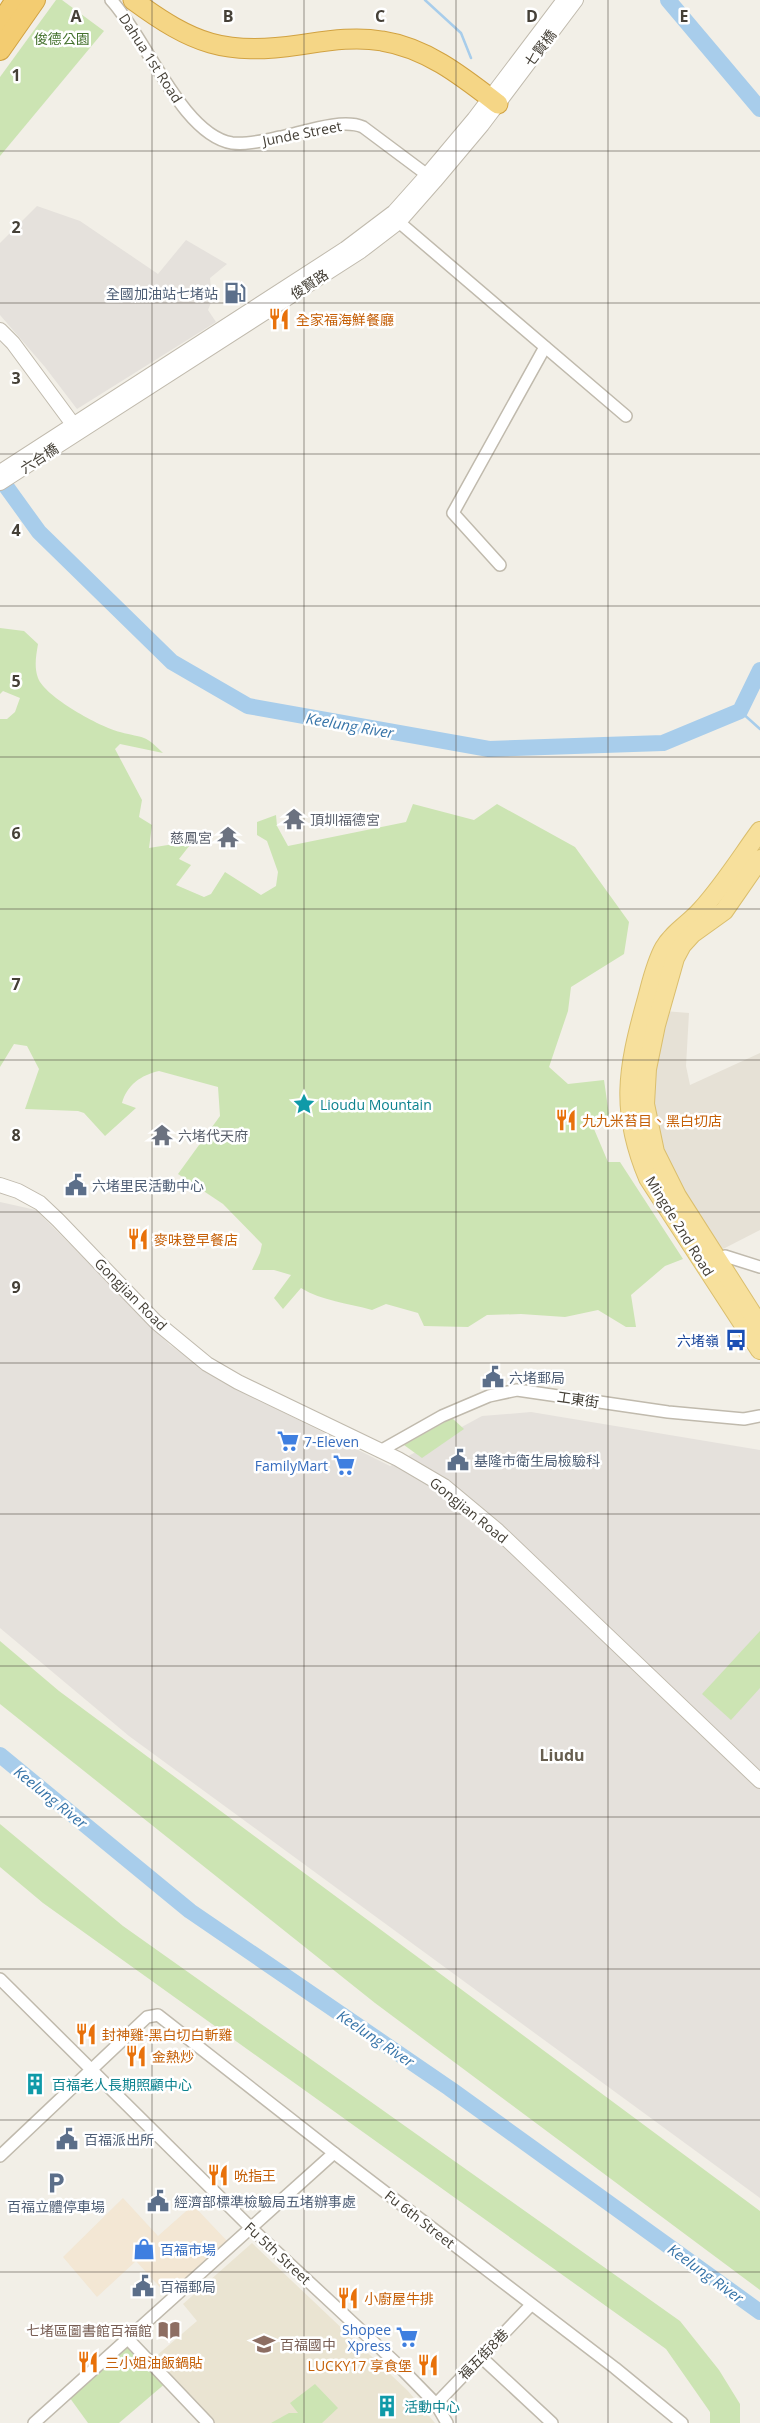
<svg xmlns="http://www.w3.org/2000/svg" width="760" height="2423" font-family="'Open Sans','Noto Sans TC',sans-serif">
<rect width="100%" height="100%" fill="#f2efe7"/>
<path fill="#e6e1d6" d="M664,1011l25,2 -3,53 4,19 70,-32v177l-39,20 -51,-78 -14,-38 -3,-53z"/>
<path fill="#f3e7d4" d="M123,2198l35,38 35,-31 34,36 -60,54 -31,-34 -39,36 -34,-40z"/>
<g fill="#e5e1dc">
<path d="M37,206l43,15 78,53 28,-34 41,24 -17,14 2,22 -4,10 8,12 -139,87 -32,-42 -45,-52v-72z"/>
<path d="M0,1202l36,8 134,135 51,36 169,85 92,-50 49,-4 229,38v748l-631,-462 -129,-108z"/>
</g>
<path fill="#eae4d2" d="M252,2243l156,148 27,32h-222l-58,-66 42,-36 -14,-17z"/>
<g fill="#cce4b3">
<path d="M56,0h6l42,31 -104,125v-79z"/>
<path d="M0,628l24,3 14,13c-2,12 -4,23 0,34 7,19 62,49 82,54 25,7 23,1 43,21l-43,-9 -5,5 27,51 -3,17 13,8 -3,23 44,-7 -14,18 12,6 -15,20 28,12 7,-3 14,-22 36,23 15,-9 2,-14 -11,-31 -10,-6v-13l19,-7 1,11 11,20 118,-24 7,-18 61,16 23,-16 78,43 54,75 -5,32 -53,33 -3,24 -19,56 19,17 36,-4 5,35 -15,14 14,33h12l63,97 -18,7 -34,29 5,32h-10l-28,-17 -33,7 -44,-3 -34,1 -19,12 -44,-1 -6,-13 -32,-9 -14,6c-24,-7 -50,-9 -71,-22l-18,21 -9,-11 17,-23 -17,-5h-22l8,-17 2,-9 -39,-40 -45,-30 42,-58 -2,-29 -59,-16c-18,4 -32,14 -37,32l14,5 -31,28 -21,-23 -6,-2 -53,-2 14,-40 -12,-23 -13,-2 -14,23v-348h7l8,-7 5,-14 -17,-7 -3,3z"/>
<path d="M452,1418l12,11 -42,29 -18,-13z"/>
<path d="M760,1631v57l-29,32 -29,-26z"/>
<path d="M0,1641l59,50 701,520v79l-385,-287 -375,-299z"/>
<path d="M0,1824l123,102 557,395 39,49 21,34v19h-30v-11l-44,-63 -623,-446 -43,-36z"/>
<path d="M128,2339l39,43 -48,41h-31l-21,-29z"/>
<path d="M315,2384l23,24 -16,15h-51l18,-10h9l-8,-10z"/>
</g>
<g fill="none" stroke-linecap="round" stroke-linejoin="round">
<g stroke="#a8cdeb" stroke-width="2.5">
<path d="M425,0l36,33 10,25"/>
<path d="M740,711l20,18"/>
</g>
<g stroke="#a8cdeb" stroke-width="16">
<path d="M668,0l92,109"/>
<path d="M0,478l39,54 133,130 76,44 241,43 174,-6 77,-32 20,-41"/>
<path d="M0,1755l190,156 259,177 311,224"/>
</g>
<g stroke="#c0baad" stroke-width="14">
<g id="minor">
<path d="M111,0c34,36 71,135 121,143 16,2 33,-3 49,-6 23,-5 61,-19 82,-10l71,53"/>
<path d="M393,217l233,199"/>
<path d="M500,565l-47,-52 92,-166"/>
<path d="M725,1256l35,11"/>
<path d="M380,1451l62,-35 47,-20 28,-6 151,22 76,7 16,-3"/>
<path d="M0,1979l251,249 144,134 41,42 11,19"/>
<path d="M0,2156l147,-139 11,-2 176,138 281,215 67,55"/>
<path d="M128,2339l80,84"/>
<path d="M481,2357l71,66"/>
<path d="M436,2404l95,-99"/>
<path d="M34,2423l300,-270"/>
</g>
</g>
<g stroke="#c0baad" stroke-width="16">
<g id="tertiary">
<path d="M0,330l13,13 65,88"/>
<path d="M0,472l345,-223 49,-37 33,-37 47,-56 90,-119"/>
<path d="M0,483l361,-232 38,-29 36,-41 47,-56 94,-125"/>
<path d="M0,1185l18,6 22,12 18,17 98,102 51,42 31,18 160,77 46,27 54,45 262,250"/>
</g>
</g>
<g stroke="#dabe6d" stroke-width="20">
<g id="primary">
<path d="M760,831c-19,26 -37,55 -59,79 -11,13 -28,22 -37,38 -9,16 -13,36 -18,54 -19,68 -26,109 2,176l112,172"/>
<path d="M760,859l-36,52 -32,23 -10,11 -7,13 -19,67 -9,44 -2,35 10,48 22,44 83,130"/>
</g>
</g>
<g stroke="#d1a242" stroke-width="21">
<path id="trunk" d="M133,0c60,44 92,56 166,45 28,-4 55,-9 83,-4 45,7 81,36 116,63"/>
</g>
<g stroke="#d1a242" stroke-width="22">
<g id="motorway">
<path d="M0,24l16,-24"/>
<path d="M0,50l35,-50"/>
</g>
</g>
<use href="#minor" stroke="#fff" stroke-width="11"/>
<use href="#tertiary" stroke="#fff" stroke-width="14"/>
<use href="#primary" stroke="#f7e09c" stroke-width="18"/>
<use href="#trunk" stroke="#f5d686" stroke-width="19"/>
<use href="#motorway" stroke="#f3cc71" stroke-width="20"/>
</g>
<path fill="none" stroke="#454037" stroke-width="1" stroke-opacity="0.55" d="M152,0v2423M304,0v2423M456,0v2423M608,0v2423M0,151h760M0,303h760M0,454h760M0,606h760M0,757h760M0,909h760M0,1060h760M0,1212h760M0,1363h760M0,1514h760M0,1666h760M0,1817h760M0,1969h760M0,2120h760M0,2272h760"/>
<defs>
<g id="fuel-bare" transform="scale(1.725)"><path d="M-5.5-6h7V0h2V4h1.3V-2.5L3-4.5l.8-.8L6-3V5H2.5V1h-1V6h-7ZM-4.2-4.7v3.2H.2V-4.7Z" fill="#5c6f8a" stroke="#fff" stroke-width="2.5" paint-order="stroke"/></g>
<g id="restaurant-bare" transform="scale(1.725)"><path d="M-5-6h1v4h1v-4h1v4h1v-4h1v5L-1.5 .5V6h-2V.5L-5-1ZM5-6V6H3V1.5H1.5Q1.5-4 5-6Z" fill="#e8710a" stroke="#fff" stroke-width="2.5" paint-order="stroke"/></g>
<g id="temple-bare" transform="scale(1.725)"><path d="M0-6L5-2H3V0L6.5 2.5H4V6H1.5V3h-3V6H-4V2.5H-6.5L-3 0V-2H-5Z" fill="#6b7280" stroke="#fff" stroke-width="2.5" paint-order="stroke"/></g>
<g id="sight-bare" transform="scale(1.725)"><path d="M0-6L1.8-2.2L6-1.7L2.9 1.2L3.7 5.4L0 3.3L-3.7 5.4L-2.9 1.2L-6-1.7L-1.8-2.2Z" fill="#0f9aa8" stroke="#fff" stroke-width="2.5" paint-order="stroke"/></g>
<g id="civic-bare" transform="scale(1.725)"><path d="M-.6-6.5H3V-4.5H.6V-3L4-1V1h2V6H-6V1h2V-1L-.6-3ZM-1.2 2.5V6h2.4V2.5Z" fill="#5c6f8a" stroke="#fff" stroke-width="2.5" paint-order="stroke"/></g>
<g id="bus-bare" transform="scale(1.725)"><path d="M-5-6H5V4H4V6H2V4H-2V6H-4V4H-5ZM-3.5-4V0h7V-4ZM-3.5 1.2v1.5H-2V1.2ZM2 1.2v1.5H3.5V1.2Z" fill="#1a4fb4" stroke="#fff" stroke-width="2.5" paint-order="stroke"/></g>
<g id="supermarket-bare" transform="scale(1.725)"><path d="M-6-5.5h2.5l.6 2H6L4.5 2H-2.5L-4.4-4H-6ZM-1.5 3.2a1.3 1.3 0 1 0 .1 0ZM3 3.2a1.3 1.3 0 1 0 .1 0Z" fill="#3f7fe0" stroke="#fff" stroke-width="2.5" paint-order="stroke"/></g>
<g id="building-bare" transform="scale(1.725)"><path d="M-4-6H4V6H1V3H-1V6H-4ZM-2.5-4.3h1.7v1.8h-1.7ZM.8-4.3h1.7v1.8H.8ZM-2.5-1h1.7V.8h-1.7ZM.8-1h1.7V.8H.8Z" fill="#0f9aa8" stroke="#fff" stroke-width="2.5" paint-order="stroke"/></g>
<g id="parking-bare" transform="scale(1.725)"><path d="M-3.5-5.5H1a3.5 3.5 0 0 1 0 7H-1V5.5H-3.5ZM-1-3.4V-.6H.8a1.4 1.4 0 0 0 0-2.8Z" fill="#5c6f8a" stroke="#fff" stroke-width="2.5" paint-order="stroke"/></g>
<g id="shop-bare" transform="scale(1.725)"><path d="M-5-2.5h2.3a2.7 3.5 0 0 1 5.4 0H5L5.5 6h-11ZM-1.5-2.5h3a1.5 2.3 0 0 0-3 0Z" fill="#3f7fe0" stroke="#fff" stroke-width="2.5" paint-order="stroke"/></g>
<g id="library-bare" transform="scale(1.725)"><path d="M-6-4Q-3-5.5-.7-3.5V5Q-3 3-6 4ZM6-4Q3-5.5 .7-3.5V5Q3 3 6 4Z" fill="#8d6e63" stroke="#fff" stroke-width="2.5" paint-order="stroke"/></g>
<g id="school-bare" transform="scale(1.725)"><path d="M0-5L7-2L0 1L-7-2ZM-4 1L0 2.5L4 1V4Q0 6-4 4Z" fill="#8d6e63" stroke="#fff" stroke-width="2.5" paint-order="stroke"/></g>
</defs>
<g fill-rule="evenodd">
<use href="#fuel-bare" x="235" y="293"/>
<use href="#restaurant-bare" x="279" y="319"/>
<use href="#temple-bare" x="294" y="819"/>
<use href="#temple-bare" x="228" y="837"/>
<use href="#sight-bare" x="304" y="1104"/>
<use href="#restaurant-bare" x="566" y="1120"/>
<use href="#temple-bare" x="162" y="1135"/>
<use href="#civic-bare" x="76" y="1185"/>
<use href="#restaurant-bare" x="138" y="1239"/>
<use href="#bus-bare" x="736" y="1340"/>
<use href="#civic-bare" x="493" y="1377"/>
<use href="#supermarket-bare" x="288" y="1441"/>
<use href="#civic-bare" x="458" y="1460"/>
<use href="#supermarket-bare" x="344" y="1465"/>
<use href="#restaurant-bare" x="86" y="2034"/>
<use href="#restaurant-bare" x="136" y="2056"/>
<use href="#building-bare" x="35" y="2084"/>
<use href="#civic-bare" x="67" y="2139"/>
<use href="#restaurant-bare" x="218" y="2175"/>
<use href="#parking-bare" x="56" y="2183"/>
<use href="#civic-bare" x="158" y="2201"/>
<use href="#shop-bare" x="144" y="2249"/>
<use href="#civic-bare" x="143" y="2286"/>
<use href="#restaurant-bare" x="348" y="2298"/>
<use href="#library-bare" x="169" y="2330"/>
<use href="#supermarket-bare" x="407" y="2337"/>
<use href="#school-bare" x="264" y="2344"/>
<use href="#restaurant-bare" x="88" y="2362"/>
<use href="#restaurant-bare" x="428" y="2365"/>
<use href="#building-bare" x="387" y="2406"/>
</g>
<g text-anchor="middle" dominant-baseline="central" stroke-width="5" stroke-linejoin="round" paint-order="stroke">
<g font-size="14" fill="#45722e" stroke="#fff">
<text x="62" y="38">俊德公園</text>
</g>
<g font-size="14" fill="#454037" stroke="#fff">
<text transform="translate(540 48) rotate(-53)">七賢橋</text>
<text transform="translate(151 58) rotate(57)">Dahua 1st Road</text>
<text transform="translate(302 133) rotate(-11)">Junde Street</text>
<text transform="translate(309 284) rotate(-33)">俊賢路</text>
<text transform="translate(39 458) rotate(-33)">六合橋</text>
<text transform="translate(680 1226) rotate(58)">Mingde 2nd Road</text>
<text transform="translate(131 1294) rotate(45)">Gongjian Road</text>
<text transform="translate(578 1399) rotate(8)">工東街</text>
<text transform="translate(469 1510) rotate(39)">Gongjian Road</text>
<text transform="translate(420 2219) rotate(38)">Fu 6th Street</text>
<text transform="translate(278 2253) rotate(43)">Fu 5th Street</text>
<text transform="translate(483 2354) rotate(-46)">福五街8巷</text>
</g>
<g font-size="14" fill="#4e5e75" stroke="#fff" text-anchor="start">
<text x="218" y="293" text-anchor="end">全國加油站七堵站</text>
<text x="92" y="1185">六堵里民活動中心</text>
<text x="509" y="1377">六堵郵局</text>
<text x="474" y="1460">基隆市衛生局檢驗科</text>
<text x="84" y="2139">百福派出所</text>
<text x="174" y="2201">經濟部標準檢驗局五堵辦事處</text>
<text x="56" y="2206" text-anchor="middle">百福立體停車場</text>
<text x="160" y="2286">百福郵局</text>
</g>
<g font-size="14" fill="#c56008" stroke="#fff" text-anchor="start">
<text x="296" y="319">全家福海鮮餐廳</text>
<text x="582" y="1120">九九米苔目、黑白切店</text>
<text x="154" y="1239">麥味登早餐店</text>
<text x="102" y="2034">封神雞-黑白切白斬雞</text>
<text x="152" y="2056">金熱炒</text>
<text x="234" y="2175">吮指王</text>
<text x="364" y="2298">小廚屋牛排</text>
<text x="105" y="2362">三小姐油飯鍋貼</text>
<text x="412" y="2365" text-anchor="end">LUCKY17 享食堡</text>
</g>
<g font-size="14" fill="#5b616d" stroke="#fff" text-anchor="start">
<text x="310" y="819">頂圳福德宮</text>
<text x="212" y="837" text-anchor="end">慈鳳宮</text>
<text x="178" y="1135">六堵代天府</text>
</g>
<g font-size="14" fill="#0d838f" stroke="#fff" text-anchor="start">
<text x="320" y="1104">Lioudu Mountain</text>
<text x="52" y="2084">百福老人長期照顧中心</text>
<text x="404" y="2406">活動中心</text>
</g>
<g font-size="14" fill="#164399" stroke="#fff" text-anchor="end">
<text x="719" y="1340">六堵嶺</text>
</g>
<g font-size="14" fill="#366cbe" stroke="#fff" text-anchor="start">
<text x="304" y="1441">7-Eleven</text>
<text x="328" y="1465" text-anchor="end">FamilyMart</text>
<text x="160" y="2249">百福市場</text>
<text x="391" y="2329" text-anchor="end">Shopee<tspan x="391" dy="16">Xpress</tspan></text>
</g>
<g font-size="14" fill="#785e54" stroke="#fff" text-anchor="end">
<text x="152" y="2330">七堵區圖書館百福館</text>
<text x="280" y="2344" text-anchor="start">百福國中</text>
</g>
<g font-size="15" font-style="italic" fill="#3875a9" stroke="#fff">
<text transform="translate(350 725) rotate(10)">Keelung River</text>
<text transform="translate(51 1797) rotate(39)">Keelung River</text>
<text transform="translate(376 2038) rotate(34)">Keelung River</text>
<text transform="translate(706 2273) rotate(36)">Keelung River</text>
</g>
<g font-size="16" font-weight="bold" fill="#675e4f" stroke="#fff">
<text x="562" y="1755">Liudu</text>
</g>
</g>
<g font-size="16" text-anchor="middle" font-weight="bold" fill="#454037" stroke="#fff" stroke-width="5" stroke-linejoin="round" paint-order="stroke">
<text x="76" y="22">A</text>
<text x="228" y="22">B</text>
<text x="380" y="22">C</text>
<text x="532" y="22">D</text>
<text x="684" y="22">E</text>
<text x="16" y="81">1</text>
<text x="16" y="233">2</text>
<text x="16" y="384">3</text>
<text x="16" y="536">4</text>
<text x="16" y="687">5</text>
<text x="16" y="839">6</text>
<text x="16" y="990">7</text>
<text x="16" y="1141">8</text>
<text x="16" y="1293">9</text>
</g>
</svg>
